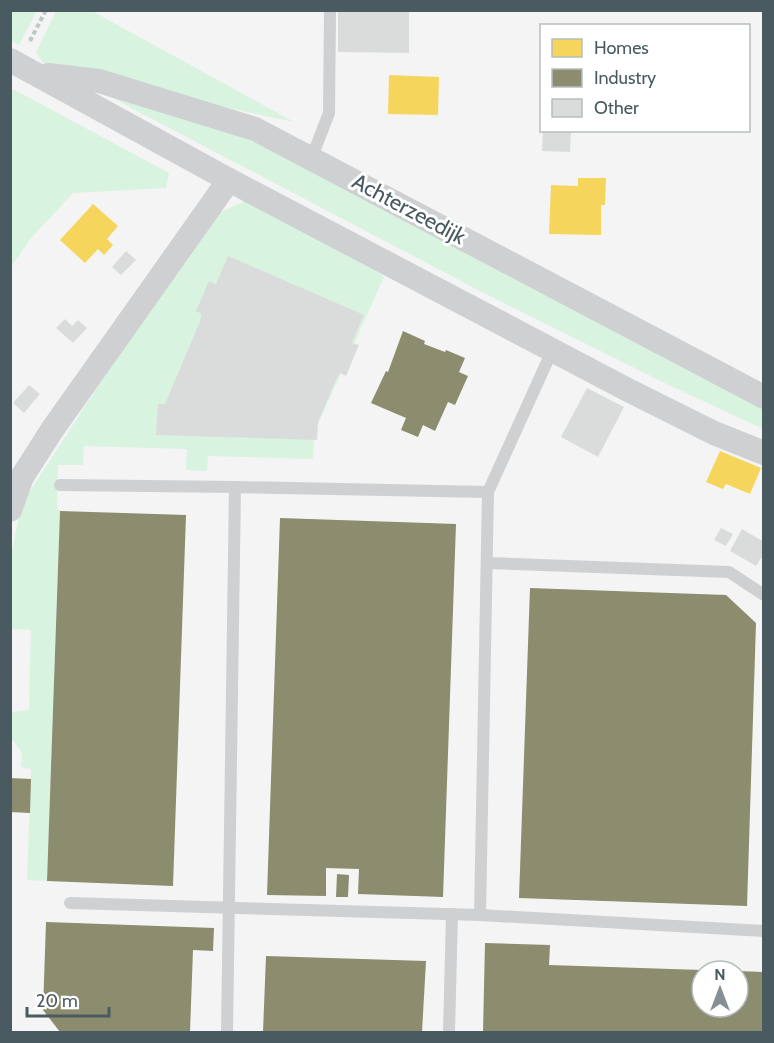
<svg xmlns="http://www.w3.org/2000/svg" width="774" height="1043" font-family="Cabin,sans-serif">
<rect width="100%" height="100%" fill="#f4f4f4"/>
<g fill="#d8f3df">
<path d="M11,10l26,1 -18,34 -8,-5z"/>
<path d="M56,11h36l202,111 -80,-17 -170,-41 -8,-11z"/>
<path d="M13,89l156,84 -3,15 -93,5 -42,45 -20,29 -1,-173z"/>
<path d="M97,90l137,42 66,33 463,240v24l-92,-43 -189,-94z"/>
<path d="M245,201l129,68 10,8 -70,156 -1,26 -105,-3 -1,15 -21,-1 1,-21 -103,-3 -1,19h-25l-1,43 3,3 -13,370 -20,-1 4,-111 -10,-2 1,-14 -11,-15v-26l18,-2 2,-80 -21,-1 1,-73 10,-51 186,-287z"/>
</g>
<g fill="#f6d55c">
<path d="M389,75l50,2 -1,38 -50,-1z"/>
<path d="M578,178h28l-1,27h-4v30l-52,-1 2,-49 27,1z"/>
<path d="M93,204l25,22 -11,13 6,6 -9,10 -6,-6 -13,14 -25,-23z"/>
<path d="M720,451l41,17 -11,26 -24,-10 -3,5 -17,-7z"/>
</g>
<g fill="#8c8c6e">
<path d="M403,331l22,10 -1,3 21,8 1,-2 19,8 -6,14 9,4 -13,29 -7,-3 -13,29 -12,-6 -5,12 -17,-7 5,-12 -35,-15 15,-32 2,1z"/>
<path d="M60,511l126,4 -13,371 -126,-5z"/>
<path d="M280,518l176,6 -13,373 -85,-3 1,-25 -33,-1v28l-59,-1z"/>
<path d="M530,588l196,7 30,28 -9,283 -228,-8z"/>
<path d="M10,778l21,1 -1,34 -20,-1z"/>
<path d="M337,874l12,1 -1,22h-12z"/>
<path d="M46,922l168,6 -1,23 -20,-1 -3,82h-130l-17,-22z"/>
<path d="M485,943l65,2 -1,20 153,5v37h36v-36l26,1v60h-281z"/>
<path d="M266,956l160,5 -4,71h-159z"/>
</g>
<g fill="#dadcdc">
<path d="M338,10l71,1v42l-71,-1z"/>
<path d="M543,130h28l-1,22 -28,-1z"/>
<path d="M126,251l10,9 -15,15 -9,-8z"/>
<path d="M228,256l136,59 -12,28 7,2 -13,31 -6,-3 -5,9 -17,40 -1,18 -161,-5 2,-31h7l34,-80 3,-10 -6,-3 13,-30 7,3z"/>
<path d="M65,319l7,7 6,-6 9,8 -14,15 -17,-15z"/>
<path d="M29,385l11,9 -16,19 -11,-10z"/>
<path d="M587,388l37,19 -26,50 -37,-20z"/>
<path d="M721,528l12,6 -7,12 -12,-6z"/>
<path d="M742,529l22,13v12l-8,12 -26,-15z"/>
</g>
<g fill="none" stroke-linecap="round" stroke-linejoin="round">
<path stroke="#bcc8c2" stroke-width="4" stroke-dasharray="4.5 3" stroke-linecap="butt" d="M30,41l16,-31"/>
<g stroke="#ced0d2" stroke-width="12">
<path d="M312,157l17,-44 1,-103"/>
<path d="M60,485l175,2"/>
<path d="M487,563l242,9 35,23"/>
<path d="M70,903l410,12 284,16"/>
<path d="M480,915l8,-423 64,-141"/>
<path d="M227,1032l8,-545 253,5"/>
<path d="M449,1032l3,-118"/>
</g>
<g stroke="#ced0d2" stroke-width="24">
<path d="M10,60l219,120 399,210 86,43 50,20"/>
<path d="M48,75l51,6 156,48 509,268"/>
<path d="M10,510l12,-33 30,-47 177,-250"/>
</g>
</g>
<g text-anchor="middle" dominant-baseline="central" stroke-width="6" stroke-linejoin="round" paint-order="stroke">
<g font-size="22" fill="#4a5a61" stroke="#fff">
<text transform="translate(409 209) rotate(28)">Achterzeedijk</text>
</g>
</g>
<rect width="774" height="1043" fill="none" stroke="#4a5a61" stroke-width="24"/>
<rect x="540" y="24" width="210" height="108" fill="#ffffff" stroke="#b7bdc0" stroke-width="1.5"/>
<rect x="552" y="39" width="30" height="18" fill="#f6d55c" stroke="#b7bdc0" stroke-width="1.5"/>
<text x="594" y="54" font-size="18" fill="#4a5a61">Homes</text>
<rect x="552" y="69" width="30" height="18" fill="#8c8c6e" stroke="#b7bdc0" stroke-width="1.5"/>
<text x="594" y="84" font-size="18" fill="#4a5a61">Industry</text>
<rect x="552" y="99" width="30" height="18" fill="#dadcdc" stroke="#b7bdc0" stroke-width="1.5"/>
<text x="594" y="114" font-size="18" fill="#4a5a61">Other</text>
<g transform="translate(720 989)"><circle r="28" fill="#ffffff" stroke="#b7bdc0" stroke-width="1.5"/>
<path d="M0-4.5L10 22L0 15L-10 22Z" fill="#869094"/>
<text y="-9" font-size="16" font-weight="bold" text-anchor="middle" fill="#4a5a61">N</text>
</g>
<path d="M27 1007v9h82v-9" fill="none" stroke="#4a5a61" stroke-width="3"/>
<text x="36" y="1007" font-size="18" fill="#4a5a61" stroke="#ffffff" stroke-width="4.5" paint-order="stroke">20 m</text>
</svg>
